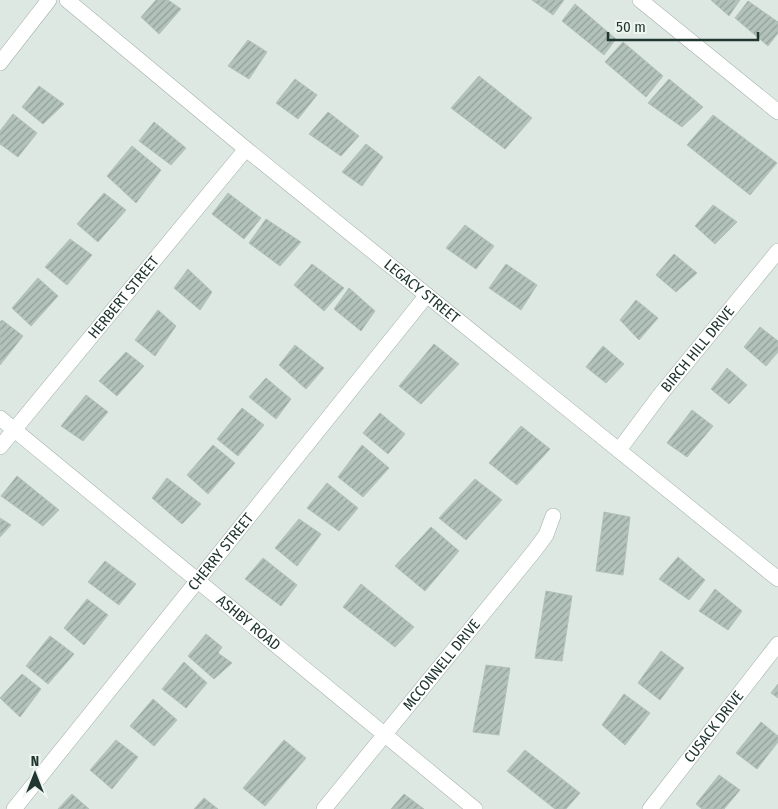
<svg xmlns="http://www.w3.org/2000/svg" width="778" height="809" font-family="'Fira Sans Condensed',sans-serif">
<defs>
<pattern id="building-hatch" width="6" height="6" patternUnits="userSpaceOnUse" patternTransform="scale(1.25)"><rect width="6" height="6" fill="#b3c3bc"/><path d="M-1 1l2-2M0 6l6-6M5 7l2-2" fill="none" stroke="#919f99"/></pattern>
</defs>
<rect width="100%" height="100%" fill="#dee8e3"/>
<g fill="url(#building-hatch)" stroke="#b1c1ba">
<path d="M156,0h12l13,9 -22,25 -18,-17z"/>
<path d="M532,0h32l-11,15z"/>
<path d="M711,0h29l-11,16z"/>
<path d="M748,1l30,21v11l-10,13 -33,-28z"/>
<path d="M575,4l41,35 -12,16 -42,-34z"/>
<path d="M248,40l19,12 -18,27 -21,-13z"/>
<path d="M623,42l40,34 -17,21 -41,-35z"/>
<path d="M479,76l53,42 -27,31 -54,-41z"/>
<path d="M295,79l22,16 -19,24 -22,-16z"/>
<path d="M669,79l34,28 -21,20 -34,-24z"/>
<path d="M39,86l25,18 -21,20 -21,-17z"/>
<path d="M328,112l31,24 -18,20 -32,-22z"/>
<path d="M13,114l24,19 -19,24 -18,-13v-13z"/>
<path d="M713,115l64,48 -27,32 -63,-50z"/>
<path d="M154,122l32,26 -15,17 -32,-24z"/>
<path d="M366,144l17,13 -21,29 -20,-14z"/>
<path d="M132,146l29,24 -25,33 -29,-27z"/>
<path d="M104,193l22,17 -28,32 -21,-18z"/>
<path d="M228,193l33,25 -17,21 -32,-25z"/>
<path d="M713,205l24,17 -22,22 -20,-18z"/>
<path d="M266,219l35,23 -21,24 -31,-23z"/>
<path d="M465,225l29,21 -18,23 -30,-21z"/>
<path d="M70,239l22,16 -25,30 -22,-18z"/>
<path d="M674,254l23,19 -21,19 -20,-17z"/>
<path d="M312,264l32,24 -20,23 -30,-26z"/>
<path d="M506,264l31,21 -16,25 -32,-22z"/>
<path d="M188,269l24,23 -12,18 -26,-22z"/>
<path d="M38,278l20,18 -27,30 -19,-18z"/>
<path d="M349,288l26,23 -14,20 -27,-22z"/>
<path d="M636,300l22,18 -19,22 -19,-20z"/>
<path d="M158,310l18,16 -21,30 -20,-16z"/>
<path d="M2,320l21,16 -23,29v-43z"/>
<path d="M760,327l18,14v11l-12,14 -22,-19z"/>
<path d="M434,344l25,20 -38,40 -22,-18z"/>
<path d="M295,345l29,23 -18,21 -27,-24z"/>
<path d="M603,346l21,18 -18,19 -20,-16z"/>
<path d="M126,352l18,14 -27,30 -18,-15z"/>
<path d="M727,368l20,17 -18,19 -18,-15z"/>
<path d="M266,378l25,21 -15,20 -27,-22z"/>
<path d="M86,395l22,17 -25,29 -22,-15z"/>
<path d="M242,408l22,17 -26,31 -21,-17z"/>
<path d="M692,410l21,16 -26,31 -20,-14z"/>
<path d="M380,413l25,21 -17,20 -25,-21z"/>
<path d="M521,426l29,23 -33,36 -28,-22z"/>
<path d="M213,445l22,18 -27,31 -21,-19z"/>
<path d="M362,445l27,23 -26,29 -25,-20z"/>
<path d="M17,476l42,34 -16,16 -42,-30z"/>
<path d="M167,478l34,26 -19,20 -30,-26z"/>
<path d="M475,479l27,21 -36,40 -27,-22z"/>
<path d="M327,483l31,25 -19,23 -32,-23z"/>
<path d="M604,512l26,5 -7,58 -27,-4z"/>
<path d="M0,518l11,7 -11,12z"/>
<path d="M299,519l22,15 -24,32 -22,-18z"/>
<path d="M431,527l28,24 -34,40 -30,-25z"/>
<path d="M678,557l27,23 -16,20 -30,-21z"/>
<path d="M263,558l34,27 -16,21 -36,-27z"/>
<path d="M105,561l31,23 -17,21 -31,-23z"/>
<path d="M361,584l53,43 -19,20 -52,-40z"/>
<path d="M715,589l27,22 -14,19 -29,-19z"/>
<path d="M546,591l26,5 -10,65 -27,-3z"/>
<path d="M87,599l21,16 -24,30 -20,-17z"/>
<path d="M206,634l16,13 -4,6 14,10 -18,16 -26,-23z"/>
<path d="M50,636l24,18 -26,30 -22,-18z"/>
<path d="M661,651l23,17 -24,32 -22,-17z"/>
<path d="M184,662l23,21 -21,25 -24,-19z"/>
<path d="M486,665l24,3 -11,67 -26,-3z"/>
<path d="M22,674l19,15 -21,28 -20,-19z"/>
<path d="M778,684v14l-7,-5z"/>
<path d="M624,694l26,19 -25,32 -23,-20z"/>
<path d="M153,699l24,21 -23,26 -24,-20z"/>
<path d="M761,722l17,14v6l-21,27 -21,-16z"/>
<path d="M116,740l22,17 -26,32 -22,-19z"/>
<path d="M284,740l22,18 -41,48 -22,-18z"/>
<path d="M525,750l55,43 -14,16h-11l-48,-38z"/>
<path d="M719,775l21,15 -16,19h-22l-6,-5z"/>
<path d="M72,794l17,15h-31z"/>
<path d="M404,794l20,15h-33z"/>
<path d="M204,798l14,11h-24z"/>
</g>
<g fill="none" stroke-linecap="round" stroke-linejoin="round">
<g stroke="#a1afaa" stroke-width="16">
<g id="minor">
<path id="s1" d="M67,0l179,149 532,430"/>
<path d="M640,0l138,112"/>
<path d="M0,63l49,-63"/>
<path id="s2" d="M0,418l475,391"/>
<path id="s3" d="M0,447l246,-298"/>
<path id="s4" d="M619,450l41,-55 118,-144"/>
<path id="s5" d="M14,809l413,-514"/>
<path id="s6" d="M324,809l211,-259 11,-15 7,-19"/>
<path id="s7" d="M650,809l128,-165"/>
</g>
</g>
<use href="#minor" stroke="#fff" stroke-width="15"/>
</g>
<g text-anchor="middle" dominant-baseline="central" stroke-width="5" stroke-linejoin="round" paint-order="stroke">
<g font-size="15" fill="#203630" stroke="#eef5f1">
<text stroke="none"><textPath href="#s1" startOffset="459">LEGACY STREET</textPath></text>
<text stroke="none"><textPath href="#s3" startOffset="194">HERBERT STREET</textPath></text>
<text stroke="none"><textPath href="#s4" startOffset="128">BIRCH HILL DRIVE</textPath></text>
<text stroke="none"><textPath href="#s5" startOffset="330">CHERRY STREET</textPath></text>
<text stroke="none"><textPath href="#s2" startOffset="322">ASHBY ROAD</textPath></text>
<text stroke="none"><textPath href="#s6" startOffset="186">MCCONNELL DRIVE</textPath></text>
<text stroke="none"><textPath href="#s7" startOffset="104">CUSACK DRIVE</textPath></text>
</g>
</g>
<g transform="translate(35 774)" stroke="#eef5f1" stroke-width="4" paint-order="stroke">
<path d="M0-4L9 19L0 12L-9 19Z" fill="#203630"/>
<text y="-8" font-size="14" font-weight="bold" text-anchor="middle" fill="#203630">N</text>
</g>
<path d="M608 32v8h150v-8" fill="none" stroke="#203630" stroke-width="2.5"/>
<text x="616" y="32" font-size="15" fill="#203630" stroke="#eef5f1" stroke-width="4" paint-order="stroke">50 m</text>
</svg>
